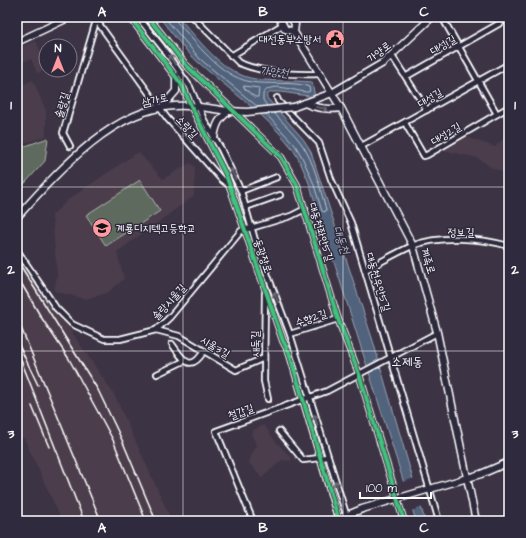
<svg xmlns="http://www.w3.org/2000/svg" width="526" height="538" font-family="'Architects Daughter','Poor Story',sans-serif">
<rect width="100%" height="100%" fill="#3c3344"/>
<filter id="ink" filterUnits="userSpaceOnUse"><feTurbulence type="fractalNoise" baseFrequency=".025" numOctaves="2"/><feDisplacementMap in="SourceGraphic" scale="8" xChannelSelector="R" yChannelSelector="G"/><feConvolveMatrix kernelMatrix="1 2 1 2 8 2 1 2 1" color-interpolation-filters="sRGB"/></filter>
<g filter="url(#ink)">
<g fill="#4b3e4c">
<path d="M36,41l10,23v6l-9,3 -6,-14 -14,5v-15z"/>
<path d="M17,74l4,11 12,-5 13,31v25l-29,10z"/>
<path d="M464,136l31,11 10,-10 4,-1v38l-17,-6 -14,-10 -36,-8z"/>
<path d="M138,152l25,27 27,-16 5,4 -1,29 -77,56 7,27 -17,14 -22,6 -31,-8 3,-16 -5,-60 17,-16z"/>
<path d="M17,252l97,142 58,127h-110l-38,-83 -7,1z"/>
<path d="M264,425l12,17 16,16 -2,3 -8,-1 -20,18 -13,-15 2,-8 6,-9 -6,-12 2,-4z"/>
</g>
<g fill="#5e6a5f" stroke="#aeb4af">
<path d="M48,138l-3,23 -28,31v-21l3,-1 -3,-11v-10z"/>
<path d="M140,180l20,31 -54,35 -20,-31z"/>
</g>
<path fill="#51627b" stroke="#97a1b0" d="M159,17h19c21,22 41,53 72,61 17,4 44,2 62,4l3,15 -34,-5h-10l-4,3v3l37,42 7,12 62,189 52,180h-9l-107,-338c-5,-12 -10,-25 -17,-35 -26,-34 -62,-57 -93,-85 -15,-13 -27,-30 -40,-46z"/>
<path fill="#3c3344" d="M415,478l8,29 -12,4 -9,-29z"/>
<g fill="none" stroke-linecap="round" stroke-linejoin="round">
<g stroke="#b9c0ca" stroke-width="1">
<path d="M164,17l36,42 58,48"/>
<path d="M175,17l1,4c21,22 43,55 75,61 15,3 46,-1 58,5l1,4 -2,1c-13,0 -37,-12 -45,2v6l4,6"/>
<path d="M244,86l15,2 -1,9h-3l-10,-8z"/>
<path d="M266,114l29,31 7,12 11,25 9,29 3,1 1,-2c-6,-22 -12,-49 -25,-67 -8,-11 -18,-20 -27,-30"/>
</g>
<g stroke="#fff" stroke-width="8">
<g id="street">
<path d="M94,17l73,101 54,61 9,7"/>
<path d="M130,17l52,68 9,21 35,69 57,166 6,11 49,167"/>
<path d="M138,17l24,30 28,40 14,33 17,29 20,42 16,56 33,87 56,180"/>
<path d="M148,17l37,47 96,93 16,28 41,134 21,55 45,147"/>
<path d="M193,17l46,46c25,10 54,12 80,11"/>
<path d="M442,17l55,97"/>
<path d="M231,56l51,-31"/>
<path d="M392,56l35,54"/>
<path d="M407,76l102,-58"/>
<path d="M277,98l1,3 41,42 12,36 20,44 88,298"/>
<path d="M405,123l19,33 3,-1 82,-48"/>
<path d="M70,146l-7,-13 33,-112"/>
<path d="M360,147l149,-83"/>
<path d="M241,191l36,-14"/>
<path d="M246,207l34,-12"/>
<path d="M17,250l39,58 16,16 32,15h16l36,-9 14,-13 71,-86 50,-15 14,-7"/>
<path d="M365,270c16,-8 31,-17 47,-24 28,-11 69,-8 97,0"/>
<path d="M265,293l-1,88 4,18"/>
<path d="M156,330l23,6 57,34 28,-12"/>
<path d="M290,334l48,-15"/>
<path d="M172,344c11,15 18,30 32,7"/>
<path d="M157,374l27,-13"/>
<path d="M279,431l24,29 25,-3"/>
<path d="M253,521l-37,-90 111,-40 110,-58"/>
</g>
</g>
<g stroke="#fff" stroke-width="9">
<g id="secondary">
<path d="M279,17l6,12 9,3"/>
<path d="M291,17l4,7 -1,8 47,76 72,138 24,86 39,189"/>
<path d="M17,42l53,-25"/>
<path d="M305,103c10,5 24,7 36,5"/>
<path d="M162,107l14,-16v-15"/>
<path d="M294,107l38,-14 51,-30 49,-46"/>
<path d="M214,138c2,-14 5,-19 15,-27"/>
<path d="M18,216c39,-43 94,-107 156,-110 18,-2 37,3 55,5"/>
<path d="M333,521l29,-12 119,-35 28,-12"/>
</g>
</g>
<use href="#street" stroke="#2f2a3d" stroke-width="4.5"/>
<use href="#secondary" stroke="#2f2a3d" stroke-width="6"/>
<g stroke="#fff" stroke-width="1.5">
<path d="M17,260l81,130 24,50 34,81"/>
<path d="M17,276l24,41 28,42 36,66 8,15 33,81"/>
<path d="M17,318l84,203"/>
<path d="M17,341l21,44"/>
<path d="M19,355l65,166"/>
<path d="M32,406l17,41"/>
</g>
<g stroke="#fff" stroke-width="9" stroke-linecap="butt">
<path id="secondary-bridge" d="M229,111l18,1 47,-5"/>
</g>
<use href="#secondary-bridge" stroke="#2f2a3d" stroke-width="6"/>
<g stroke="#2f2a3d" stroke-width="6">
<g id="cycleway">
<path d="M130,17l52,68 9,21 35,69 57,166 6,11 50,169"/>
<path d="M148,17l37,47 96,93 16,28 41,134 21,55 45,147"/>
</g>
</g>
<use href="#cycleway" stroke="#40c37c" stroke-width="4"/>
</g>
<defs><path id="oneway-shaft" d="M-6 0H5M1.5-3L5.5 0L1.5 3" fill="none" stroke-width="1.6" stroke-linecap="round" stroke-linejoin="round"/></defs>
<g stroke="#6d6a77">
<use href="#oneway-shaft" transform="translate(172 60) rotate(-125)"/>
<use href="#oneway-shaft" transform="translate(322 108) rotate(11)"/>
<use href="#oneway-shaft" transform="translate(233 174) rotate(-116)"/>
<use href="#oneway-shaft" transform="translate(276 297) rotate(-110)"/>
<use href="#oneway-shaft" transform="translate(316 420) rotate(-108)"/>
<use href="#oneway-shaft" transform="translate(337 486) rotate(-107)"/>
</g>
</g>
<path fill="none" stroke="#fff" stroke-width="1" stroke-opacity="0.55" d="M183,17v504M343,17v504M17,187h492M17,351h492"/>
<defs>
<g id="civic-disc" transform="scale(1)"><circle r="9.5" fill="#ff9aa2" stroke="#2f2a3d"/><path d="M-.6-6.5H3V-4.5H.6V-3L4-1V1h2V6H-6V1h2V-1L-.6-3ZM-1.2 2.5V6h2.4V2.5Z" fill="#111"/></g>
<g id="school-disc" transform="scale(1)"><circle r="9.5" fill="#ff9aa2" stroke="#2f2a3d"/><path d="M0-5L7-2L0 1L-7-2ZM-4 1L0 2.5L4 1V4Q0 6-4 4Z" fill="#111"/></g>
</defs>
<g fill-rule="evenodd">
<use href="#civic-disc" x="335" y="39"/>
<use href="#school-disc" x="102" y="228"/>
</g>
<g text-anchor="middle" dominant-baseline="central" stroke-width="3" stroke-linejoin="round" paint-order="stroke">
<g font-size="11" fill="#fff" stroke="#2f2a3d" text-anchor="end">
<text x="321" y="39">대전동부소방서</text>
<text x="116" y="228" text-anchor="start">계룡디지텍고등학교</text>
</g>
<g font-size="11" fill="#fff" stroke="#2f2a3d">
<text transform="translate(443 45) rotate(-30)">대성1길</text>
<text transform="translate(379 52) rotate(-38)">가양로</text>
<text transform="translate(430 98) rotate(-30)">대성길</text>
<text transform="translate(155 100) rotate(-13)">삼가로</text>
<text transform="translate(62 105) rotate(-74)">솔랑길</text>
<text transform="translate(187 127) rotate(48)">소랑길</text>
<text transform="translate(446 134) rotate(-31)">대성2길</text>
<text transform="translate(321 232) rotate(73)">대동천좌안5길</text>
<text x="461" y="232">정보길</text>
<text transform="translate(263 256) rotate(71)">동광장로</text>
<text transform="translate(428 261) rotate(73)">계족로</text>
<text transform="translate(378 282) rotate(73)">대동천우안5길</text>
<text transform="translate(169 302) rotate(-48)">솔랑시울길</text>
<text transform="translate(311 318) rotate(-18)">수향2길</text>
<text transform="translate(255 344) rotate(-90)">새둑길</text>
<text transform="translate(215 347) rotate(31)">시울3길</text>
<text transform="translate(241 412) rotate(-20)">철갑길</text>
</g>
<g font-size="12" font-style="italic" fill="#b1b8c4" stroke="#2f2a3d">
<text transform="translate(274 72) rotate(5)">가양천</text>
<text transform="translate(341 240) rotate(71)">대동천</text>
</g>
<g font-size="13" fill="#fff" stroke="#2f2a3d">
<text x="407" y="362">소제동</text>
</g>
</g>
<rect width="526" height="538" fill="none" stroke="#2f2a3d" stroke-width="44"/>
<g transform="translate(58 58)"><circle r="19" fill="#2f2a3d" stroke="#827f8b"/>
<path d="M0-3L7 15L0 10L-7 15Z" fill="#ff9aa2"/>
<text y="-6" font-size="11" font-weight="bold" text-anchor="middle" fill="#ffffff">N</text>
</g>
<path d="M360 492v6h71v-6" fill="none" stroke="#ffffff" stroke-width="2"/>
<text x="366" y="492" font-size="12" fill="#ffffff" stroke="#2f2a3d" stroke-width="3" paint-order="stroke">100 m</text>
<rect x="22" y="22" width="482" height="494" fill="none" stroke="#fff" stroke-width="1.5"/>
<g font-size="13" text-anchor="middle" font-weight="bold" fill="#fff">
<text x="102" y="16">A</text>
<text x="263" y="16">B</text>
<text x="424" y="16">C</text>
<text x="11" y="109">1</text>
<text x="515" y="109">1</text>
<text x="11" y="274">2</text>
<text x="515" y="274">2</text>
<text x="11" y="438">3</text>
<text x="515" y="438">3</text>
<text x="102" y="532">A</text>
<text x="263" y="532">B</text>
<text x="424" y="532">C</text>
</g>
</svg>
